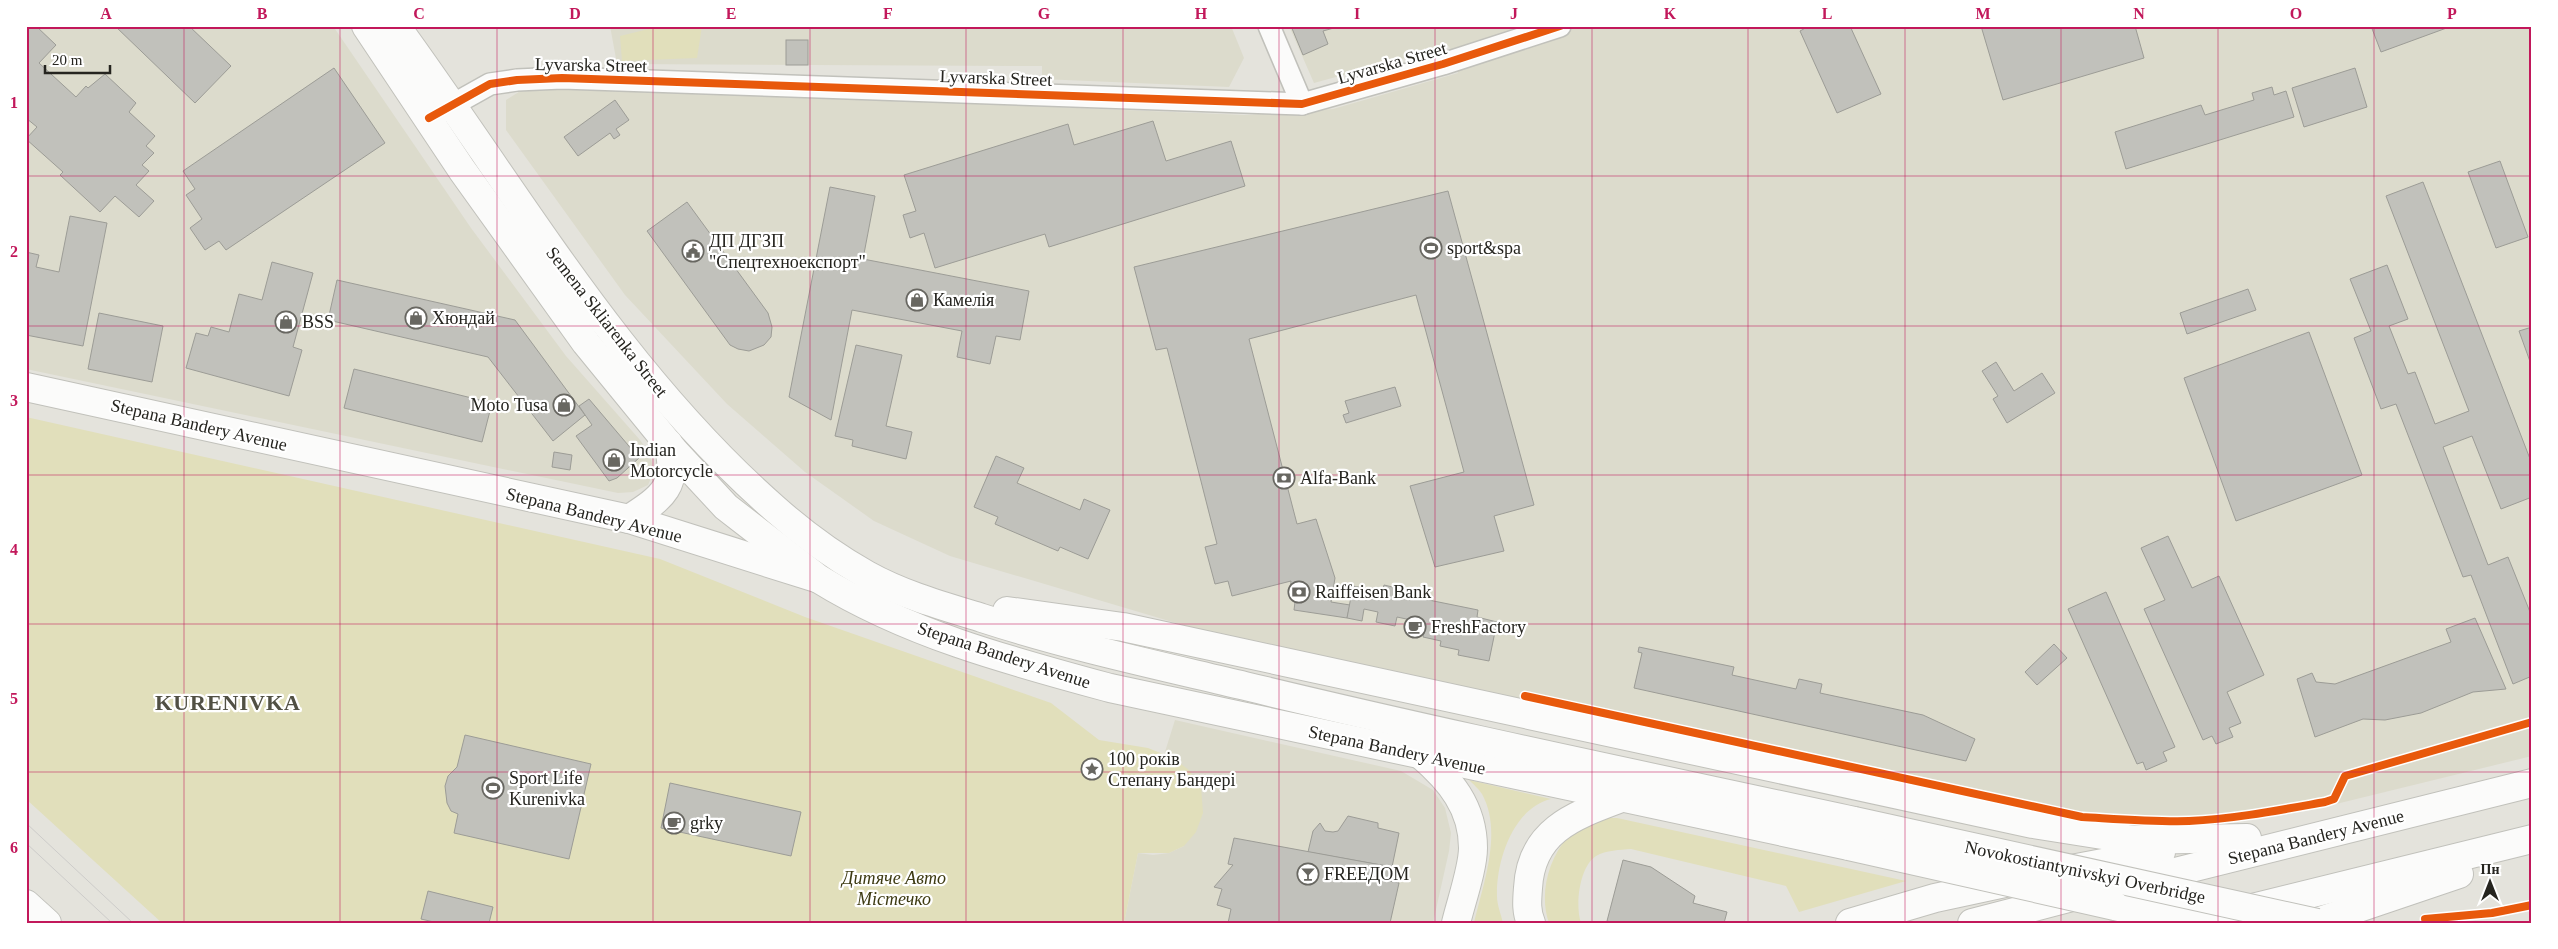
<svg xmlns="http://www.w3.org/2000/svg" width="2558" height="949" font-family="'Times New Roman',serif">
<rect width="100%" height="100%" fill="#e4e3dc"/>
<g fill="#dcdbcc">
<path d="M26,26h307l138,202 95,128 74,84 10,14 4,17 -6,14 -15,7 -15,1 -592,-124z"/>
<path d="M610,26h621l13,32 -15,29 -187,-8v-13l-425,-2z"/>
<path d="M1289,26h1243v730l-200,49 -86,16 -82,5 -92,-4 -468,-106 -391,-82 -263,-78 -76,-35 -69,-49 -78,-68 -102,-109 -119,-165v-30l24,-15 715,30 88,-6 125,-36 -9,-27 -135,37z"/>
<path d="M1175,720l226,51 32,19 12,18 6,25 -2,18 -16,72h-309l14,-70 15,2 16,-2 15,-7 -11,-88 -9,-3z"/>
</g>
<g fill="#e1dfbb">
<path d="M661,26h41l-5,32 -75,3 -2,-25z"/>
<path d="M26,417l634,142 145,58 246,86 48,37 49,8 25,10 16,12 12,17 2,26 -7,19 -12,14 -15,7h-31l-14,70h-962l-136,-124z"/>
<path d="M1469,780l82,19c-38,9 -55,62 -54,97 0,9 4,18 6,27h-29c9,-39 29,-91 8,-129 -3,-5 -9,-10 -13,-14z"/>
<path d="M1590,818h27l289,63 -107,31 -13,-26 -155,-37c-11,1 -25,1 -35,7 -17,11 -21,50 -15,67h-32c-10,-28 -1,-63 18,-85 6,-7 16,-14 23,-20z"/>
</g>
<g fill="#c1c1bb" stroke="#9c9c96">
<path d="M26,26h10l20,19 -17,18 37,34 10,-11 2,2 17,-14 31,29 -7,9 26,24 -9,10 8,7 -12,12 7,6 -13,14 18,16 -15,16 -24,-21 -15,16 -40,-37 3,-3 -37,-33 11,-12 -11,-9z"/>
<path d="M115,26h74l42,40 -36,37z"/>
<path d="M1291,26h50l-18,5 5,13 -25,11z"/>
<path d="M1809,26h41l31,68 -44,19 -37,-82z"/>
<path d="M1981,26h154l9,32 -141,42z"/>
<path d="M2371,26h81l-71,26z"/>
<rect x="786" y="40" width="22" height="25"/>
<path d="M334,68l51,75 -159,107 -7,-9 -14,9 -15,-22 12,-9 -16,-24 9,-6 -12,-18z"/>
<path d="M2355,68l12,39 -63,20 -12,-39z"/>
<path d="M2272,87l2,8 12,-4 8,26 -168,52 -11,-37 86,-27 4,10 49,-15 -2,-7z"/>
<path d="M615,100l14,20 -13,9 4,6 -6,4 -4,-6 -32,23 -14,-19z"/>
<path d="M1153,121l13,40 65,-20 14,45 -196,61 -4,-13 -110,34 -11,-35 -14,5 -7,-23 13,-4 -12,-36 164,-51 6,21z"/>
<path d="M2500,161l28,76 -32,11 -28,-76z"/>
<path d="M2423,182l109,282v33l-31,12 -29,-73 -29,11 45,118 20,-8 24,60v59l-19,8 -42,-109 -8,2 -67,-173 -15,5 -27,-71 17,-7 -21,-52 37,-14 21,54 -19,7 19,48 7,-2 20,52 34,-13 -83,-215z"/>
<path d="M830,187l45,9 -12,63 166,32 -9,49 -24,-4 -6,28 -33,-7 5,-26 -110,-21 -21,110 -42,-23z"/>
<path d="M1448,191l86,314 -40,11 10,35 -69,16 -25,-81 54,-14 -48,-177 -167,44 48,185 19,-5 19,59 -4,24 19,3 -3,13 -53,-8 2,-16 -6,-1 1,-12 -59,15 -4,-15 -13,3 -10,-37 12,-3 -50,-196 -11,2 -22,-83z"/>
<path d="M687,202l81,111 4,14 -1,10 -7,8 -15,6 -11,-2 -8,-4 -83,-114z"/>
<path d="M70,216l37,7 -24,123 -57,-11v-83l13,3 -3,12 23,5z"/>
<path d="M272,262l41,11 -20,74 9,3 -13,46 -103,-28 10,-35 12,3 3,-9 18,5 10,-38 23,6z"/>
<path d="M337,280l178,40 70,95 -32,26 -65,-84 -160,-37z"/>
<path d="M2248,289l8,21 -69,24 -7,-21z"/>
<path d="M99,313l64,13 -11,56 -64,-13z"/>
<path d="M2532,327v40l-13,-36z"/>
<path d="M2309,332l53,143 -126,46 -52,-143z"/>
<path d="M856,345l46,10 -16,71 26,6 -6,27 -54,-13 1,-6 -18,-4z"/>
<path d="M1996,362l18,29 28,-18 13,20 -48,30 -14,-24 5,-3 -16,-25z"/>
<path d="M354,369l138,34 -10,39 -138,-34z"/>
<path d="M1395,387l6,19 -55,17 -3,-8 6,-2 -4,-12z"/>
<path d="M589,399l50,59 -22,20 -8,3 -33,-45 16,-11 -13,-19z"/>
<path d="M554,452l18,3 -2,15 -18,-3z"/>
<path d="M996,456l28,12 -7,15 63,27 4,-11 26,11 -22,49 -28,-12 -2,4 -63,-27 3,-7 -24,-10z"/>
<path d="M2168,536l24,52 27,-12 45,99 -37,17 14,31 -12,5 4,9 -17,7 -4,-8 -9,4 -59,-131 21,-9 -24,-52z"/>
<path d="M1384,585l21,5 -1,5 74,15 -1,7 20,5 -8,39 -31,-6 1,-5 -19,-4 1,-5 -18,-4 1,-4 -15,-4 2,-9 -14,-3 -2,9 -19,-4 2,-10 -14,-3 -2,12 -15,-3 6,-32 29,6z"/>
<path d="M2106,592l69,155 -12,5 4,9 -21,9 -3,-8 -6,2 -69,-155z"/>
<path d="M2475,618l31,71 -33,3 -52,21 -36,7 -22,-1 -48,18 -18,-58 15,-6 4,9 19,2 116,-42 -5,-13z"/>
<path d="M2054,644l13,14 -30,27 -12,-13z"/>
<path d="M1639,647l95,20 -2,8 64,14 3,-10 23,5 -2,9 103,22 52,24 -9,22 -332,-73 8,-35 -4,-1z"/>
<path d="M465,735l126,29 -22,95 -115,-26 4,-19 -7,-3 -4,-8 -2,-17 3,-10 9,-9z"/>
<path d="M670,783l131,29 -10,44 -130,-28z"/>
<path d="M1348,816l30,7v5l21,5 -7,34 -84,-15 5,-21 7,-8 5,8 8,1 5,-1z"/>
<path d="M1234,838l158,29 -3,14 10,2 -9,40h-162l3,-14 -14,-4 5,-16 -8,-2 19,-22 -5,-1z"/>
<path d="M1623,860l28,7 44,29 -2,7 34,9 -3,11h-109l-8,-2z"/>
<path d="M428,891l65,16 -4,16h-51l-17,-4z"/>
</g>
<g fill="none" stroke-linecap="round" stroke-linejoin="round">
<g stroke="#c1c1bb" stroke-width="24">
<g id="street">
<path d="M1269,26l33,78"/>
<path d="M440,112l50,-28 27,-4 45,-2 740,26 141,-40 117,-38"/>
</g>
</g>
<g stroke="#c1c1bb" stroke-width="30">
<g id="secondary">
<path d="M26,387l603,132 187,59"/>
<path d="M629,519c34,-22 50,-33 39,-76"/>
<path d="M26,904l21,19"/>
</g>
</g>
<g stroke="#c1c1bb" stroke-width="30">
<g id="primary">
<path d="M366,26l96,144 124,173 89,109 51,55 93,72c89,55 191,82 291,109l739,158"/>
<path d="M396,26c121,166 223,346 378,482 28,25 61,49 93,67 36,20 76,31 115,43 86,28 175,47 263,68 202,49 406,91 609,135"/>
<path d="M1007,611l116,16 910,197 101,16 113,-2"/>
<path d="M1421,755c29,25 52,52 52,93 0,20 -12,54 -17,75"/>
<path d="M2066,870l95,-18"/>
<path d="M2127,884l405,-101"/>
<path d="M2115,906l75,17"/>
<path d="M1531,923c-5,-12 -4,-22 -3,-35 3,-59 48,-73 96,-91"/>
<path d="M1850,923l85,-25 79,-17"/>
<path d="M1972,923l108,-28"/>
<path d="M2191,923l341,-84"/>
<path d="M2314,923l145,-49"/>
</g>
</g>
<use href="#street" stroke="#fbfbfa" stroke-width="21"/>
<use href="#secondary" stroke="#fbfbfa" stroke-width="28"/>
<use href="#primary" stroke="#fbfbfa" stroke-width="28"/>
<g stroke="#cdccca" stroke-width="1">
<path d="M26,823l107,100"/>
<path d="M26,843l86,80"/>
</g>
<g stroke="#c1c1bb" stroke-width="30" stroke-linecap="butt">
<g id="primary-bridge">
<path d="M1854,821l463,102"/>
<path d="M1849,846l266,60"/>
</g>
</g>
<use href="#primary-bridge" stroke="#fbfbfa" stroke-width="28"/>
<g stroke="#fff" stroke-width="11">
<g id="cycleway">
<path d="M429,118l61,-34 27,-4 45,-2 740,26 141,-40 117,-38"/>
<path d="M1525,696l557,121c35,2 71,5 107,4 45,-2 91,-11 136,-19l9,-3 11,-23 187,-54"/>
<path d="M2425,919l67,-6 40,-8"/>
</g>
</g>
<use href="#cycleway" stroke="#e8590c" stroke-width="8"/>
</g>
<path fill="none" stroke="#c2185b" stroke-width="1" stroke-opacity="0.55" d="M184,26v897M340,26v897M497,26v897M653,26v897M810,26v897M966,26v897M1123,26v897M1279,26v897M1435,26v897M1592,26v897M1748,26v897M1905,26v897M2061,26v897M2218,26v897M2374,26v897M26,176h2506M26,326h2506M26,475h2506M26,624h2506M26,772h2506"/>
<defs>
<g id="stadium-ring" transform="scale(1.125)"><circle r="9.5" fill="#fff" stroke="#686761" stroke-width="1.5"/><path d="M0-5a6.5 5 0 1 0 0 10a6.5 5 0 1 0 0-10ZM-3.5-1.8h7v3.6h-7Z" fill="#686761"/></g>
<g id="civic-ring" transform="scale(1.125)"><circle r="9.5" fill="#fff" stroke="#686761" stroke-width="1.5"/><path d="M-.6-6.5H3V-4.5H.6V-3L4-1V1h2V6H-6V1h2V-1L-.6-3ZM-1.2 2.5V6h2.4V2.5Z" fill="#686761"/></g>
<g id="shop-ring" transform="scale(1.125)"><circle r="9.5" fill="#fff" stroke="#686761" stroke-width="1.5"/><path d="M-5-2.5h2.3a2.7 3.5 0 0 1 5.4 0H5L5.5 6h-11ZM-1.5-2.5h3a1.5 2.3 0 0 0-3 0Z" fill="#686761"/></g>
<g id="bank-ring" transform="scale(1.125)"><circle r="9.5" fill="#fff" stroke="#686761" stroke-width="1.5"/><path d="M-6-4H6V4H-6ZM0-2.3a2.3 2.3 0 1 0 0 4.6a2.3 2.3 0 1 0 0-4.6Z" fill="#686761"/></g>
<g id="cafe-ring" transform="scale(1.125)"><circle r="9.5" fill="#fff" stroke="#686761" stroke-width="1.5"/><path d="M-5.5-4.5H6V0H3Q3 3.5 0 3.5H-2.5Q-5.5 3.5-5.5 0ZM3-3.2v2h1.7v-2ZM-6 4.5H4V6H-6Z" fill="#686761"/></g>
<g id="sight-ring" transform="scale(1.125)"><circle r="9.5" fill="#fff" stroke="#686761" stroke-width="1.5"/><path d="M0-6L1.8-2.2L6-1.7L2.9 1.2L3.7 5.4L0 3.3L-3.7 5.4L-2.9 1.2L-6-1.7L-1.8-2.2Z" fill="#686761"/></g>
<g id="bar-ring" transform="scale(1.125)"><circle r="9.5" fill="#fff" stroke="#686761" stroke-width="1.5"/><path d="M-6-5H6L.8 .8V4.5H3.5V6h-7V4.5H-.8V.8Z" fill="#686761"/></g>
</defs>
<g fill-rule="evenodd">
<use href="#stadium-ring" x="1431" y="248"/>
<use href="#civic-ring" x="693" y="251"/>
<use href="#shop-ring" x="917" y="300"/>
<use href="#shop-ring" x="416" y="318"/>
<use href="#shop-ring" x="286" y="322"/>
<use href="#shop-ring" x="564" y="405"/>
<use href="#shop-ring" x="614" y="460"/>
<use href="#bank-ring" x="1284" y="478"/>
<use href="#bank-ring" x="1299" y="592"/>
<use href="#cafe-ring" x="1415" y="627"/>
<use href="#sight-ring" x="1092" y="769"/>
<use href="#stadium-ring" x="493" y="788"/>
<use href="#cafe-ring" x="674" y="823"/>
<use href="#bar-ring" x="1308" y="874"/>
</g>
<g text-anchor="middle" dominant-baseline="central" stroke-width="4.5" stroke-linejoin="round" paint-order="stroke">
<g font-size="18" fill="#25241f" stroke="#fff">
<text transform="translate(1392 63) rotate(-16)">Lyvarska Street</text>
<text transform="translate(591 65) rotate(1)">Lyvarska Street</text>
<text transform="translate(996 78) rotate(2)">Lyvarska Street</text>
<text transform="translate(607 322) rotate(52)">Semena Skliarenka Street</text>
<text transform="translate(199 425) rotate(13)">Stepana Bandery Avenue</text>
<text transform="translate(594 515) rotate(14)">Stepana Bandery Avenue</text>
<text transform="translate(1004 655) rotate(18)">Stepana Bandery Avenue</text>
<text transform="translate(1397 750) rotate(12)">Stepana Bandery Avenue</text>
<text transform="translate(2316 837) rotate(-14)">Stepana Bandery Avenue</text>
<text transform="translate(2085 872) rotate(12)">Novokostiantynivskyi Overbridge</text>
</g>
<g font-size="18" fill="#25241f" stroke="#fff" text-anchor="start">
<text x="709" y="241">ДП ДГЗП<tspan x="709" dy="21">"Спецтехноекспорт"</tspan></text>
<text x="1447" y="248">sport&amp;spa</text>
<text x="933" y="300">Камелія</text>
<text x="432" y="318">Хюндай</text>
<text x="302" y="322">BSS</text>
<text x="548" y="405" text-anchor="end">Moto Tusa</text>
<text x="630" y="450">Indian<tspan x="630" dy="21">Motorcycle</tspan></text>
<text x="1300" y="478">Alfa-Bank</text>
<text x="1315" y="592">Raiffeisen Bank</text>
<text x="1431" y="627">FreshFactory</text>
<text x="1108" y="759">100 років<tspan x="1108" dy="21">Степану Бандері</tspan></text>
<text x="509" y="778">Sport Life<tspan x="509" dy="21">Kurenivka</tspan></text>
<text x="690" y="823">grky</text>
<text x="1324" y="874">FREEДОМ</text>
</g>
<g font-size="18" font-style="italic" fill="#3d3a12" stroke="#fff">
<text x="894" y="878">Дитяче Авто<tspan x="894" dy="21">Містечко</tspan></text>
</g>
<g font-size="22" font-weight="bold" letter-spacing="1" fill="#515044" stroke="#fff">
<text x="228" y="702">KURENIVKA</text>
</g>
</g>
<rect width="2558" height="949" fill="none" stroke="#ffffff" stroke-width="55"/>
<g transform="translate(2490 882)" stroke="#ffffff" stroke-width="4" paint-order="stroke">
<path d="M0-4L9 19L0 12L-9 19Z" fill="#25241f"/>
<text y="-8" font-size="14" font-weight="bold" text-anchor="middle" fill="#25241f">Пн</text>
</g>
<path d="M45 65v8h65v-8" fill="none" stroke="#25241f" stroke-width="2.5"/>
<text x="52" y="65" font-size="15" fill="#25241f" stroke="#ffffff" stroke-width="4" paint-order="stroke">20 m</text>
<rect x="28" y="28" width="2502" height="894" fill="none" stroke="#c2185b" stroke-width="2"/>
<g font-size="16" text-anchor="middle" font-weight="bold" fill="#c2185b">
<text x="106" y="19">A</text>
<text x="262" y="19">B</text>
<text x="419" y="19">C</text>
<text x="575" y="19">D</text>
<text x="731" y="19">E</text>
<text x="888" y="19">F</text>
<text x="1044" y="19">G</text>
<text x="1201" y="19">H</text>
<text x="1357" y="19">I</text>
<text x="1514" y="19">J</text>
<text x="1670" y="19">K</text>
<text x="1827" y="19">L</text>
<text x="1983" y="19">M</text>
<text x="2139" y="19">N</text>
<text x="2296" y="19">O</text>
<text x="2452" y="19">P</text>
<text x="14" y="108">1</text>
<text x="14" y="257">2</text>
<text x="14" y="406">3</text>
<text x="14" y="555">4</text>
<text x="14" y="704">5</text>
<text x="14" y="853">6</text>
</g>
</svg>
